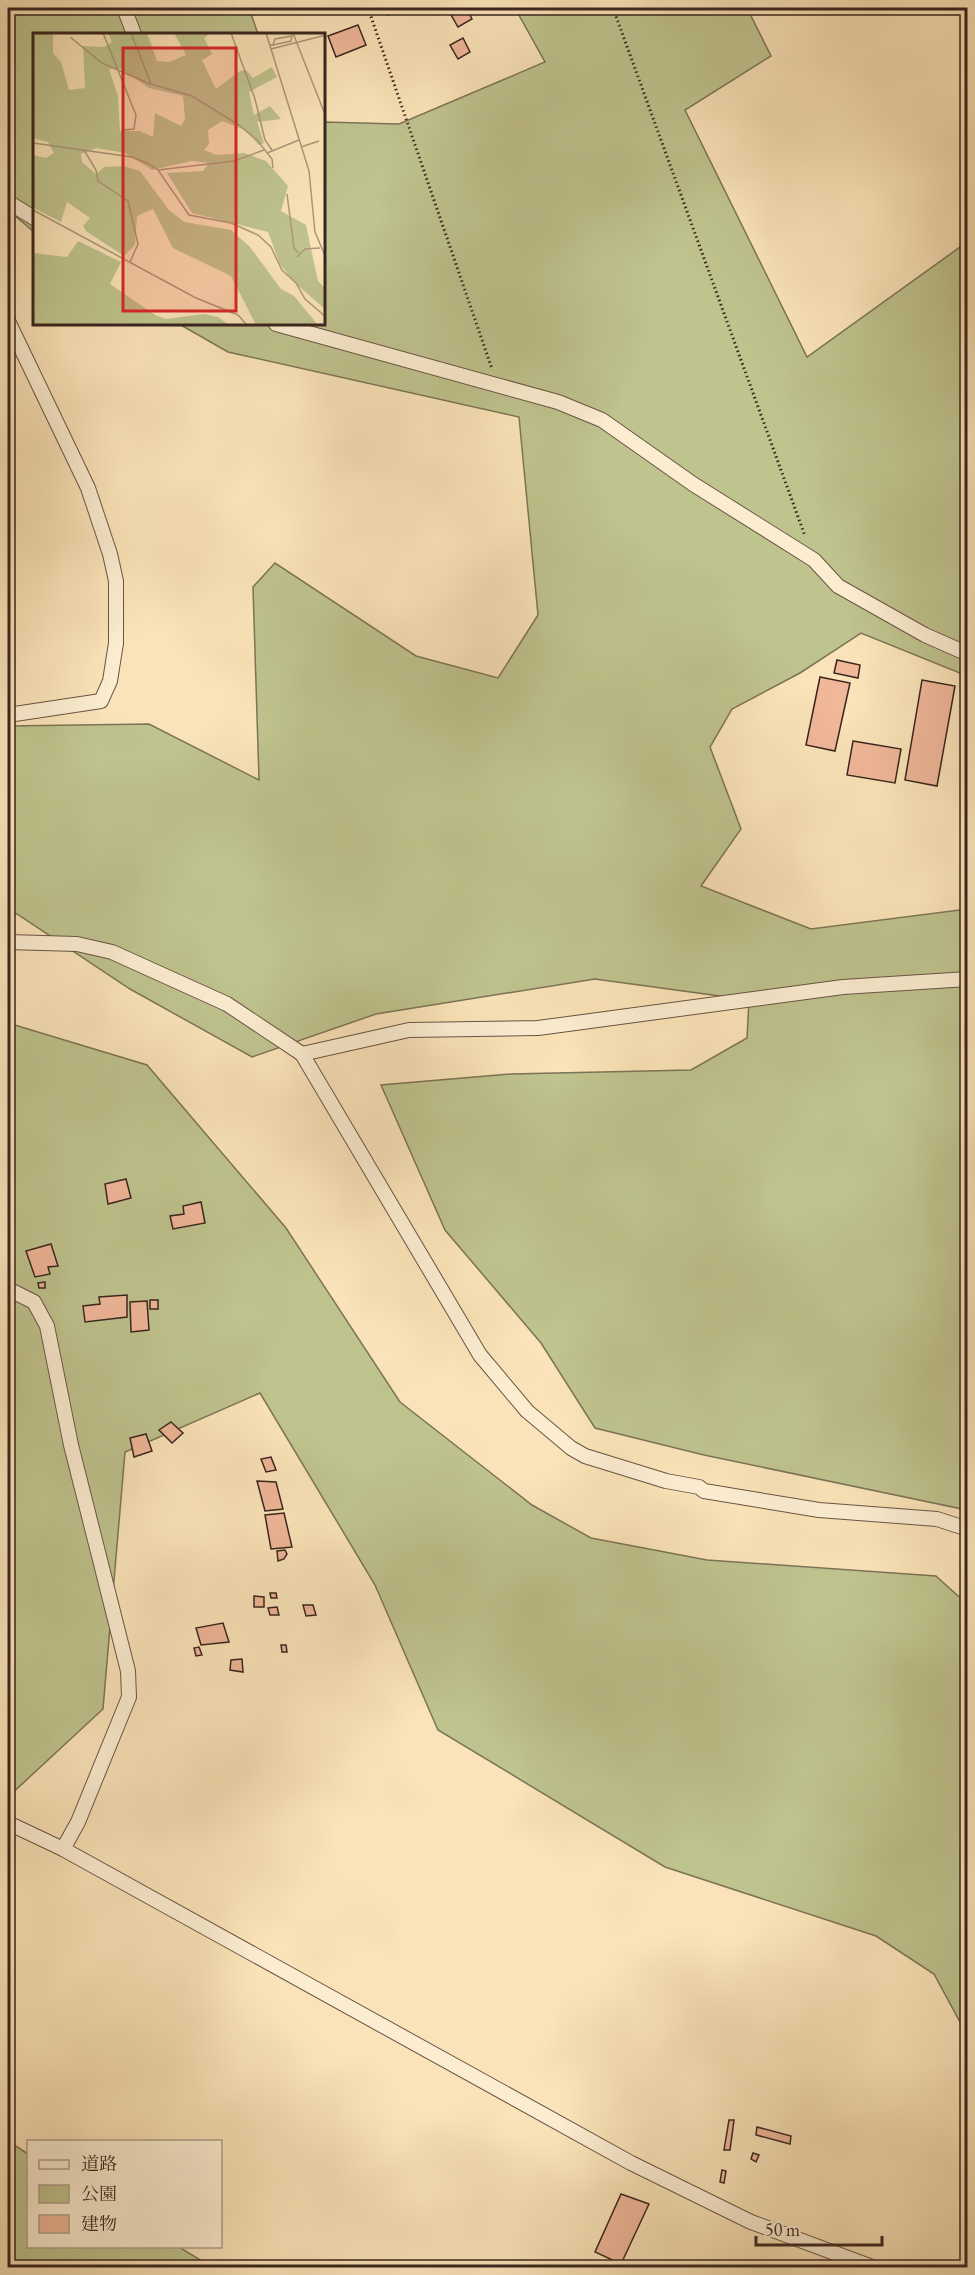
<svg xmlns="http://www.w3.org/2000/svg" width="975" height="2275" font-family="'EB Garamond','Noto Serif JP',serif">
<rect width="100%" height="100%" fill="#fae3b8"/>
<filter id="stains"><feTurbulence type="fractalNoise" baseFrequency=".00333" numOctaves="4"/><feColorMatrix values="0 0 0 0 .2 0 0 0 0 .09 0 0 0 0 .02 0 0 0 .5 -.17"/></filter>
<radialGradient id="worn" r=".72"><stop offset=".6" stop-color="#630" stop-opacity="0"/><stop offset="1" stop-color="#630" stop-opacity=".3"/></radialGradient>
<g fill="#bfc38e" stroke="#7c7456" stroke-width="1.5">
<path d="M8,8h241l9,26h-224v198l-26,-22z"/>
<path d="M515,8h232l24,48 -86,54 122,247 160,-115v434l-106,-43 -61,40 -68,36 -22,38 31,82 -40,57 110,43 156,-20v601l-263,-55 -109,-27 -54,-85 -96,-113 -64,-145 130,-11 180,-4 56,-32 2,-38 -154,-21 -219,35 -124,43 -122,-68 -113,-75 -9,-2v-186l141,-2 110,56 -6,-193 22,-24 141,93 82,22 40,-63 -19,-198 -291,-65 -49,-28h145v-202l75,2 146,-62z"/>
<path d="M8,1023l139,42 139,163 114,174 132,103 59,33 116,22 229,16 31,28v431l-33,-61 -58,-38 -211,-69 -227,-137 -63,-145 -115,-192 -135,59 -22,257 -95,88z"/>
<path d="M8,2141l20,13v92l151,1 33,20h-204z"/>
</g>
<g fill="#f0b799" stroke="#39251e" stroke-width="1.5">
<path d="M386,8h26l-24,7z"/>
<path d="M460,8h6l6,11 -14,8 -8,-14z"/>
<path d="M358,25l8,20 -30,12 -8,-21z"/>
<path d="M463,38l7,14 -12,7 -8,-14z"/>
<path d="M837,660l23,5 -2,13 -24,-5z"/>
<path d="M820,677l30,6 -15,68 -29,-6z"/>
<path d="M922,680l33,6 -18,100 -32,-6z"/>
<path d="M853,741l48,8 -6,34 -48,-8z"/>
<path d="M126,1179l5,19 -23,6 -3,-20z"/>
<path d="M201,1202l4,21 -32,6 -3,-13 14,-2 -1,-8z"/>
<path d="M51,1244l7,22 -10,1 2,7 -15,3 -9,-26z"/>
<path d="M45,1282v6h-6l-1,-5z"/>
<path d="M127,1295v22l-42,5 -2,-16 17,-2 -1,-7z"/>
<rect x="150" y="1300" width="8" height="9"/>
<path d="M147,1301l2,29 -18,2 -1,-30z"/>
<path d="M171,1422l12,11 -11,10 -13,-13z"/>
<path d="M146,1434l6,17 -18,6 -4,-19z"/>
<path d="M271,1457l5,13 -10,2 -5,-13z"/>
<path d="M257,1481l19,1 7,27 -18,2z"/>
<path d="M284,1513l8,34 -21,2 -6,-34z"/>
<path d="M285,1550l2,4 -3,5 -6,2 -1,-10z"/>
<path d="M270,1593h6l1,5h-6z"/>
<path d="M254,1596l10,1v10h-10z"/>
<path d="M303,1605h10l3,10 -10,1z"/>
<path d="M277,1607l2,8h-9l-2,-7z"/>
<path d="M223,1623l6,19 -28,3 -5,-17z"/>
<path d="M281,1645h5l1,7h-5z"/>
<path d="M199,1647l3,8 -6,1 -2,-8z"/>
<path d="M242,1659l1,13 -13,-2 1,-10z"/>
<path d="M729,2120h5l-4,30h-6z"/>
<path d="M757,2127l34,9 -1,8 -34,-9z"/>
<path d="M753,2153l6,2 -3,7 -5,-3z"/>
<path d="M722,2170l4,1 -2,12 -4,-1z"/>
<path d="M621,2194l28,10 -28,60 -26,-12z"/>
</g>
<g fill="none" stroke-linecap="round" stroke-linejoin="round">
<g stroke="#695444" stroke-width="16">
<g id="street">
<path d="M124,8l10,26"/>
<path d="M8,202l26,16"/>
<path d="M8,321l80,167 22,66 6,27v62l-6,38 -9,20 -93,14"/>
<path d="M276,324l282,78 44,18 91,64 121,76 24,26 87,49 43,19"/>
<path d="M8,942l69,2 35,8 115,52 75,50 178,301 47,56 44,37 14,8 81,25 33,6 5,4 115,19 118,9 31,10"/>
<path d="M302,1054l107,-24 129,-2 305,-41 125,-8"/>
<path d="M8,1289l26,13 13,24 24,119 57,226 1,26 -51,125 -15,27"/>
<path d="M8,1823l55,26 568,314 120,59 124,46"/>
</g>
</g>
<g stroke="#39251e" stroke-width="3" stroke-dasharray="1.5 3" stroke-linecap="butt">
<path d="M368,8l124,361"/>
<path d="M613,8l192,528"/>
</g>
<use href="#street" stroke="#fcedd1" stroke-width="14"/>
</g>
<g transform="translate(33 33)">
<rect width="292" height="292" fill="#fae3b8"/>
<path d="M0,0h20v20l8,9 8,28 16,-2 -2,-42 21,1 8,-5 -4,-9h39l10,28 12,1 17,-7 -12,-22h37l-7,5 8,16 -10,6 14,29 24,-18 6,-1 7,8 19,-11 5,10 -28,15 5,23 16,-9 11,13 -24,3 7,21 -5,2 -14,-15 -23,-9 -14,9 1,14 -5,6 13,5 27,-2 22,8 22,25 -7,25 25,14 12,56 7,7v21l-30,-26 -15,-19 -12,-32 -76,-19 -25,-40 36,-2 6,-8 -17,-2 -40,9 -27,-17 -29,-5 -15,6 1,8 14,12 8,-7 19,-1 17,5 29,39 15,12 47,8 19,17 31,42 13,7 24,29h-62l-25,-49 -58,-28 -20,-39 -16,7 -2,29 -11,11 -38,-25 -3,-5 7,-8 -23,-16 -6,20 -27,-14 -1,-53 13,3 8,-5 -6,-11 -15,-4zM76,36h12l28,19 34,8 2,23 -4,7 -26,-13 -2,24 -13,-6h-20l-2,-35zM45,208l43,21 -11,22 45,31 11,4 38,-5 14,3 11,8h-196v-72l34,4z" fill="#bfc38e" fill-rule="evenodd"/>
<path fill="none" stroke="#ad977a" stroke-width="1.5" d="M70,0l33,82 -2,14 -11,1M98,0l20,51 41,12 47,29 18,15 15,19 1,9M198,0l24,66 10,41 7,10M233,0l43,138 6,61 11,26M260,0l33,84M37,4l32,26 48,21M237,12h3l18,-4 1,-5 -17,3 -2,6M238,16l55,-14M0,110l99,14 17,7 9,6 31,45 42,8 27,12 13,12 11,23 14,13 9,16 21,18M268,114l18,-6M51,117l12,20 2,11 30,20 10,43 -8,18M234,120l32,-13M125,137l76,-9 30,-11M254,161l7,54 4,5M0,177l163,88 42,17 9,10M264,224l8,-8 15,-1"/>
<path fill="#d62828" fill-opacity="0.15" stroke="#d62828" stroke-width="3" d="M90,15h113v263h-113z"/>
<rect width="292" height="292" fill="none" stroke="#39251e" stroke-width="3"/>
</g>
<rect width="975" height="2275" fill="none" stroke="#fae3b8" stroke-width="30"/>
<rect x="9" y="9" width="957" height="2257" fill="none" stroke="#39251e" stroke-width="3"/>
<rect x="15" y="15" width="945" height="2245" fill="none" stroke="#39251e" stroke-width="1.5"/>
<rect x="27" y="2140" width="195" height="108" fill="#fcedd1" stroke="#ae9d89" stroke-width="1.5"/>
<rect x="39" y="2160" width="30" height="9" fill="#fcedd1" stroke="#ae9d89" stroke-width="1.5"/>
<text x="81" y="2170" font-size="18" fill="#39251e">道路</text>
<rect x="39" y="2185" width="30" height="18" fill="#bfc38e" stroke="#ae9d89" stroke-width="1.5"/>
<text x="81" y="2200" font-size="18" fill="#39251e">公園</text>
<rect x="39" y="2215" width="30" height="18" fill="#f0b799" stroke="#ae9d89" stroke-width="1.5"/>
<text x="81" y="2230" font-size="18" fill="#39251e">建物</text>
<path d="M756 2236v9h126v-9" fill="none" stroke="#39251e" stroke-width="3"/>
<text x="765" y="2236" font-size="18" fill="#39251e" stroke="#fcedd1" stroke-width="4.5" paint-order="stroke">50 m</text>
<rect width="100%" height="100%" filter="url(#stains)"/>
<rect width="100%" height="100%" fill="url(#worn)"/>
</svg>
